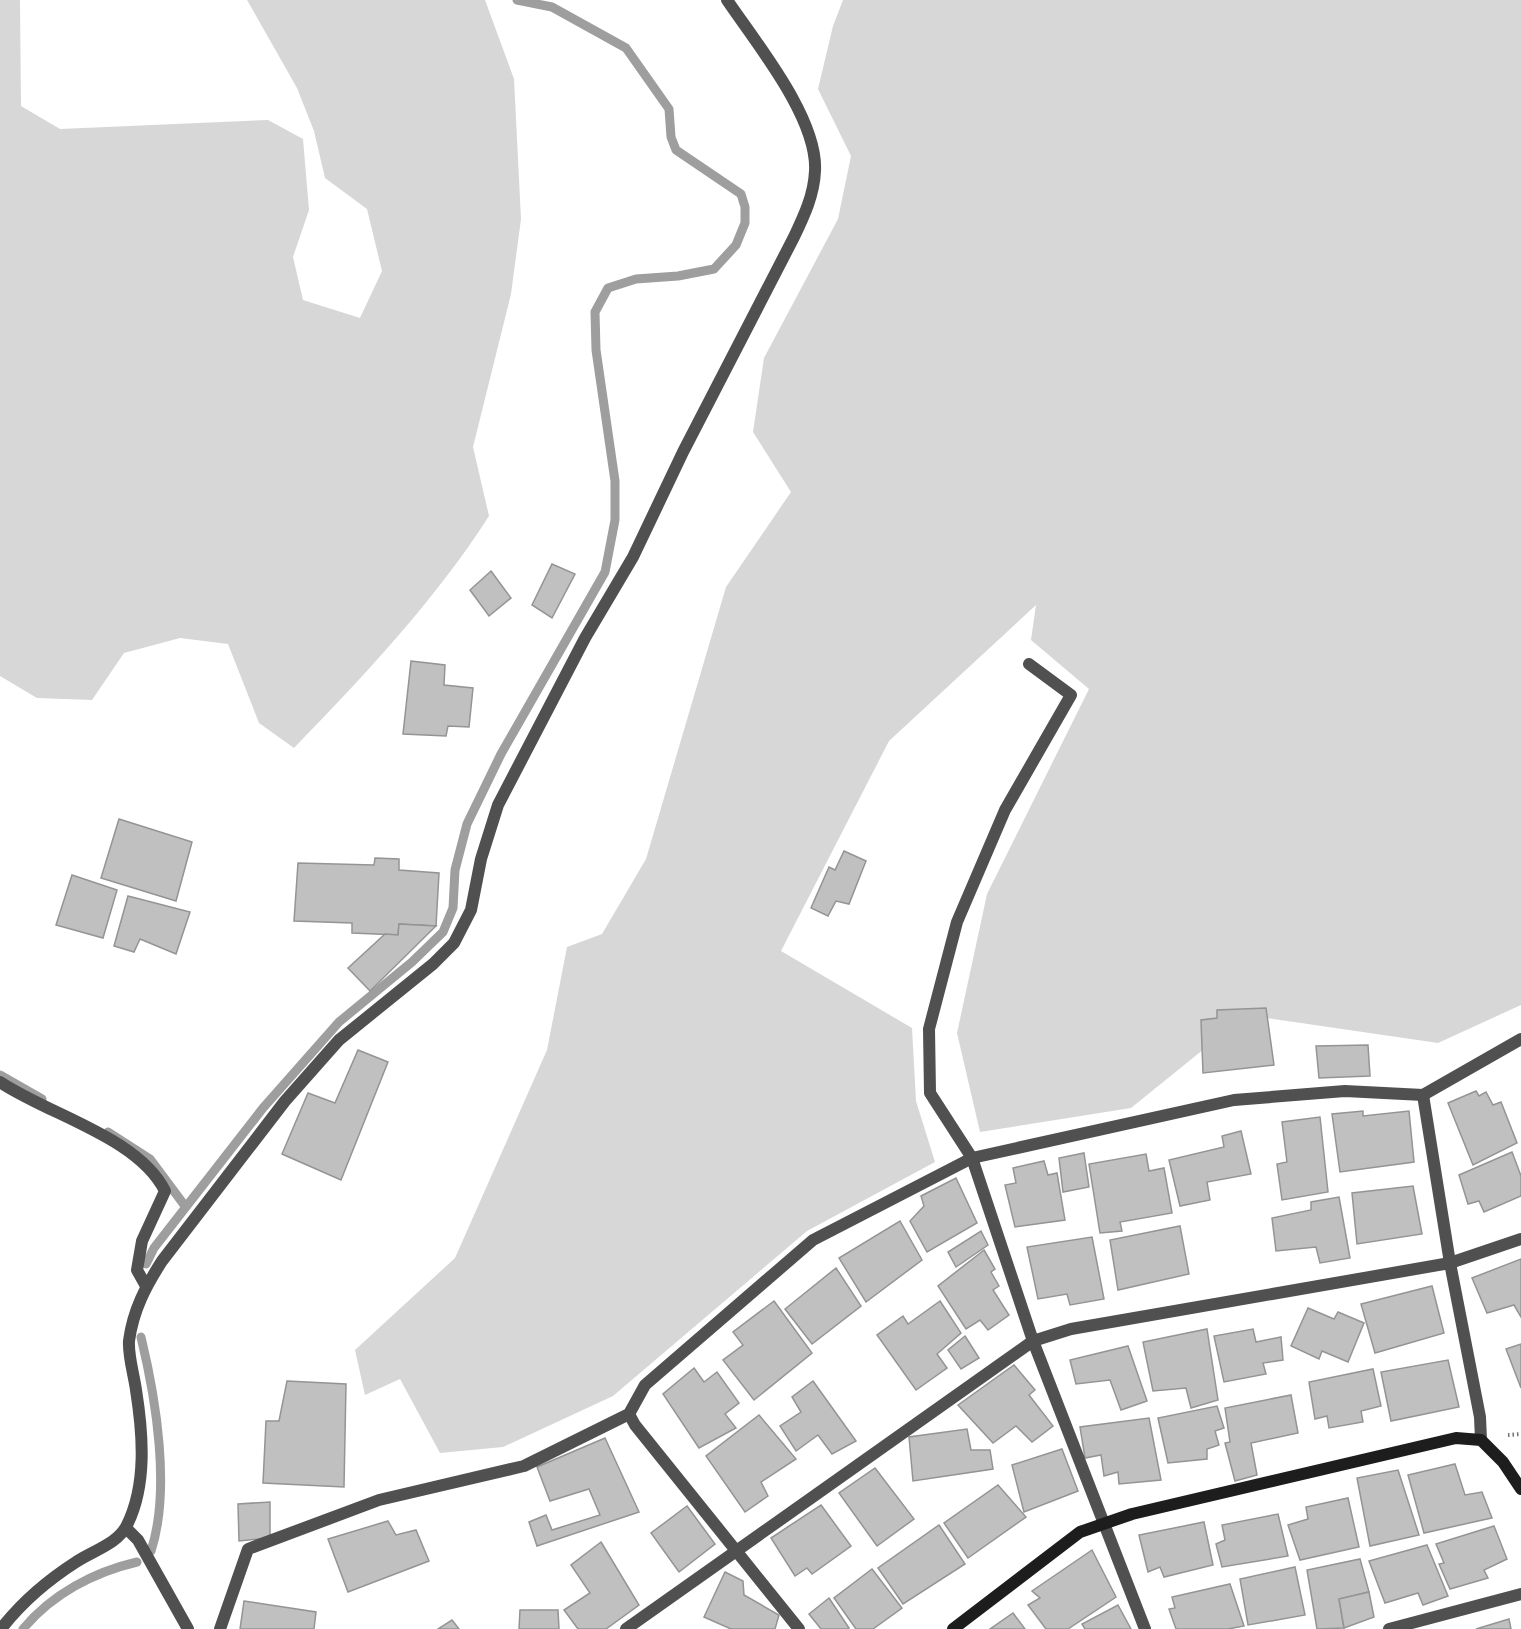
<svg xmlns="http://www.w3.org/2000/svg" width="1521" height="1629" font-family="Manrope,sans-serif">
<rect width="100%" height="100%" fill="#fff"/>
<g fill="#d7d7d7">
<path d="M0,0h20l1,106 39,23 208,-9 35,19 6,71 -16,47 10,43 57,18 22,-47 -15,-62 -42,-31 -11,-47 -17,-43 -50,-88h238l29,79 7,140 -10,75 -38,153 16,69c-53,83 -126,161 -195,232l-35,-25 -31,-79 -48,-6 -56,15 -32,47 -55,-2 -37,-22z"/>
<path d="M843,0h678v1005l-83,38 -192,-28 -115,93 -151,24 -23,-99 30,-139 102,-205 -58,-49 5,-35 -147,136 -108,210 131,77 4,73 19,61 -128,69 -194,165 -110,51 -63,6 -40,-74 -35,16 -10,-45 100,-92 92,-208 20,-103 35,-13 44,-75 80,-272 65,-95 -38,-60 11,-74 74,-139 13,-63 -33,-67 15,-63z"/>
</g>
<g fill="none" stroke-linecap="round" stroke-linejoin="round">
<g stroke="#9e9e9e" stroke-width="9">
<path d="M0,1075l42,24"/>
<path d="M108,1132l42,27 35,47"/>
<path d="M146,1264l8,-16 109,-140 76,-86 73,-60 31,-30 10,-24 2,-38 12,-46 34,-70 104,-182 10,-52v-39l-19,-131 -1,-38 13,-24 28,-9 42,-3 36,-7 22,-24 9,-22v-16l-4,-13 -65,-44 -5,-13 -2,-28 -43,-61 -74,-41 -35,-7"/>
<path d="M141,1337c15,62 30,153 10,214"/>
<path d="M23,1629c29,-35 71,-57 114,-67"/>
</g>
</g>
<g fill="#c0c0c0" stroke="#949494" stroke-width="1.5">
<path d="M552,564l23,10 -23,44 -20,-13z"/>
<path d="M491,571l20,27 -22,18 -19,-26z"/>
<path d="M411,661l34,4 -1,20 29,3 -4,39 -21,-1 -2,10 -43,-2z"/>
<path d="M119,819l73,23 -16,59 -75,-23z"/>
<path d="M844,851l22,10 -17,43 -13,-3 -8,15 -17,-8 18,-41 6,3z"/>
<path d="M375,858l24,1v11l40,3 -3,53 -37,-2 -1,11 -46,-2v-10l-58,-2 4,-58 76,2z"/>
<path d="M72,875l45,15 -14,48 -47,-13z"/>
<path d="M128,896l62,16 -14,42 -36,-15 -6,13 -20,-6z"/>
<path d="M399,924l37,2 -66,65 -22,-23 37,-34 13,1z"/>
<path d="M1266,1008l8,57 -71,8 -2,-53 16,-2v-8z"/>
<path d="M1368,1045l2,31 -51,2 -3,-32z"/>
<path d="M358,1050l30,12 -47,118 -59,-26 26,-61 27,10z"/>
<path d="M1476,1091l3,5 7,-4 7,13 8,-3 16,41 -44,22 -25,-62z"/>
<path d="M1363,1111v5l46,-5 5,51 -74,10 -8,-58z"/>
<path d="M1320,1117l8,75 -46,8 -5,-36 10,-2 -5,-40z"/>
<path d="M1241,1131l10,43 -44,8 3,18 -30,6 -11,-46 55,-13 -2,-11z"/>
<path d="M1512,1152l9,24v20l-37,16 -5,-11 -11,3 -9,-29z"/>
<path d="M1084,1153l5,34 -26,5 -4,-34z"/>
<path d="M1146,1154l3,17 15,-3 8,45 -52,9 2,9 -22,2 -11,-69z"/>
<path d="M1044,1161l4,14 9,-2 8,47 -50,7 -10,-42 11,-2 -3,-15z"/>
<path d="M956,1178l21,45 -50,29 -17,-31 14,-15 -3,-10z"/>
<path d="M1413,1186l9,48 -65,10 -5,-51z"/>
<path d="M1339,1197l11,61 -30,5 -4,-16 -40,4 -4,-33 39,-8v-8z"/>
<path d="M900,1221l22,39 -56,42 -27,-44z"/>
<path d="M1180,1226l9,48 -71,16 -8,-50z"/>
<path d="M981,1231l7,14 -32,22 -8,-15z"/>
<path d="M1092,1237l12,62 -34,6 -3,-11 -29,5 -11,-52z"/>
<path d="M984,1250l11,19 -4,3 8,14 -6,4 16,25 -21,15 -8,-10 -14,9 -28,-43z"/>
<path d="M1521,1259v58l-7,-12 -27,8 -15,-35z"/>
<path d="M836,1268l25,38 -49,38 -27,-35z"/>
<path d="M1432,1286l12,47 -69,20 -14,-49z"/>
<path d="M774,1301l38,52 -58,47 -31,-40 20,-15 -10,-13z"/>
<path d="M940,1301l21,32 -24,21 10,14 -31,22 -39,-55 26,-19 5,8z"/>
<path d="M1308,1308l26,11 4,-7 26,11 -16,39 -26,-11 -3,8 -28,-13z"/>
<path d="M1207,1329l11,71 -27,8 -5,-20 -33,3 -10,-49z"/>
<path d="M1253,1329l3,13 25,-5 2,23 -20,3 3,11 -42,8 -10,-46z"/>
<path d="M965,1336l14,22 -18,11 -13,-19z"/>
<path d="M1521,1344v44l-15,-39z"/>
<path d="M1128,1346l19,55 -26,9 -11,-30 -34,4 -6,-24z"/>
<path d="M1448,1360l11,47 -68,14 -10,-49z"/>
<path d="M1014,1365l21,25 -6,5 24,31 -21,16 -16,-16 -23,17 -35,-38z"/>
<path d="M694,1368l10,14 13,-10 22,31 -14,11 11,14 -37,20 -36,-54z"/>
<path d="M1373,1369l8,37 -20,5 2,11 -34,6 -2,-12 -12,3 -6,-37z"/>
<path d="M287,1381l59,3 -2,103 -81,-4 3,-62h13z"/>
<path d="M813,1381l43,60 -24,13 -14,-19 -22,16 -16,-25 21,-14 -9,-15z"/>
<path d="M1291,1395l7,38 -47,10 6,32 -22,6 -10,-38 5,-1 -5,-34z"/>
<path d="M1217,1406l7,22 -9,3 4,14 -12,4v10l-39,4 -10,-45z"/>
<path d="M759,1415l37,44 -35,23 7,14 -23,16 -39,-56z"/>
<path d="M1149,1418l12,62 -42,4 -1,-12 -14,4 -3,-21 -16,3 -5,-31z"/>
<path d="M967,1429l4,21h19l3,19 -80,12 -4,-44z"/>
<path d="M605,1438l34,74 -102,34 -8,-24 17,-7 6,15 48,-15 -11,-26 -39,12 -13,-34z"/>
<path d="M1062,1449l16,42 -54,21 -12,-47z"/>
<path d="M1455,1464l10,31 17,-3 10,26 -68,15 -16,-58z"/>
<path d="M875,1468l39,51 -37,27 -38,-53z"/>
<path d="M1398,1470l21,65 -49,11 -13,-68z"/>
<path d="M998,1485l28,32 -58,41 -24,-35z"/>
<path d="M1348,1498l11,49 -59,13 -12,-35 20,-6 -2,-12z"/>
<path d="M270,1502v36l-31,3 -1,-37z"/>
<path d="M821,1505l30,41 -39,28 -5,-6 -12,8 -24,-38z"/>
<path d="M687,1506l28,38 -36,28 -28,-39z"/>
<path d="M1278,1514l10,42 -66,11 -6,-23 9,-4 -3,-15z"/>
<path d="M388,1521l8,14 20,-5 13,31 -81,31 -20,-53z"/>
<path d="M1204,1522l9,43 -49,12 -4,-10 -12,5 -9,-37z"/>
<path d="M939,1525l26,39 -62,40 -25,-36z"/>
<path d="M1494,1526l13,33 -23,11 4,8 -38,11 -11,-25 5,-1 -8,-19z"/>
<path d="M601,1542l38,63 -33,24h-28l-14,-19 26,-17 -19,-28z"/>
<path d="M1427,1545l21,51 -25,9 -5,-12 -33,10 -16,-42z"/>
<path d="M1092,1550l24,47 -48,32h-22l-18,-24 12,-7 -8,-7z"/>
<path d="M1360,1559l9,33 -30,7 5,29 -27,1 -10,-59z"/>
<path d="M1295,1567l10,48 -57,10 -8,-46z"/>
<path d="M872,1569l30,39 -29,21h-17l-22,-31z"/>
<path d="M725,1572l18,9 1,14 35,20 -4,14h-44l-27,-12z"/>
<path d="M1230,1584l14,42 -16,3h-52l-7,-20 6,-1 -3,-11z"/>
<path d="M1369,1592l5,25 -30,11 -5,-29z"/>
<path d="M829,1598l20,30 -2,1h-26l-12,-15z"/>
<path d="M244,1601l72,11 -2,17h-74z"/>
<path d="M1118,1605l13,24h-46l-3,-5z"/>
<path d="M520,1610h38l1,19h-40z"/>
<path d="M1013,1613l12,16h-35z"/>
<path d="M1509,1619l2,10h-35z"/>
<path d="M452,1620l7,9h-21z"/>
</g>
<g fill="none" stroke-linecap="round" stroke-linejoin="round">
<path stroke="#727272" stroke-width="4" stroke-dasharray="1.5 3" stroke-linecap="butt" d="M1508,1435l13,-1"/>
<g stroke="#505050" stroke-width="12">
<path d="M1029,664l42,31 -66,115 -48,112 -28,107 1,64 42,65 61,183 112,288"/>
<path d="M0,1082c49,33 138,55 165,109l-23,50 -5,29 9,16"/>
<path d="M1423,1095l27,168 30,154 1,23"/>
<path d="M629,1414l6,11 164,204"/>
<path d="M126,1528l12,12 50,89"/>
<path d="M1,1629c20,-26 47,-49 75,-67 16,-11 42,-18 51,-37 20,-40 16,-91 9,-135 -2,-15 -8,-34 -7,-49 4,-31 17,-55 33,-80l123,-160 54,-61 94,-76 21,-21 17,-33 10,-51 17,-54 87,-167 48,-81 50,-105 111,-215c10,-21 20,-42 21,-66 3,-53 -59,-128 -88,-171"/>
<path d="M220,1629l28,-80 131,-49 145,-34 105,-52 16,-29 168,-145 159,-82 262,-58 111,-9 78,4 98,-56"/>
<path d="M626,1629l407,-288 38,-12 379,-66 71,-24"/>
<path d="M1389,1629l132,-35"/>
</g>
<path stroke="#1d1d1d" stroke-width="12" d="M953,1629l127,-97 52,-18 324,-76 25,2 22,22 18,27"/>
</g>
</svg>
